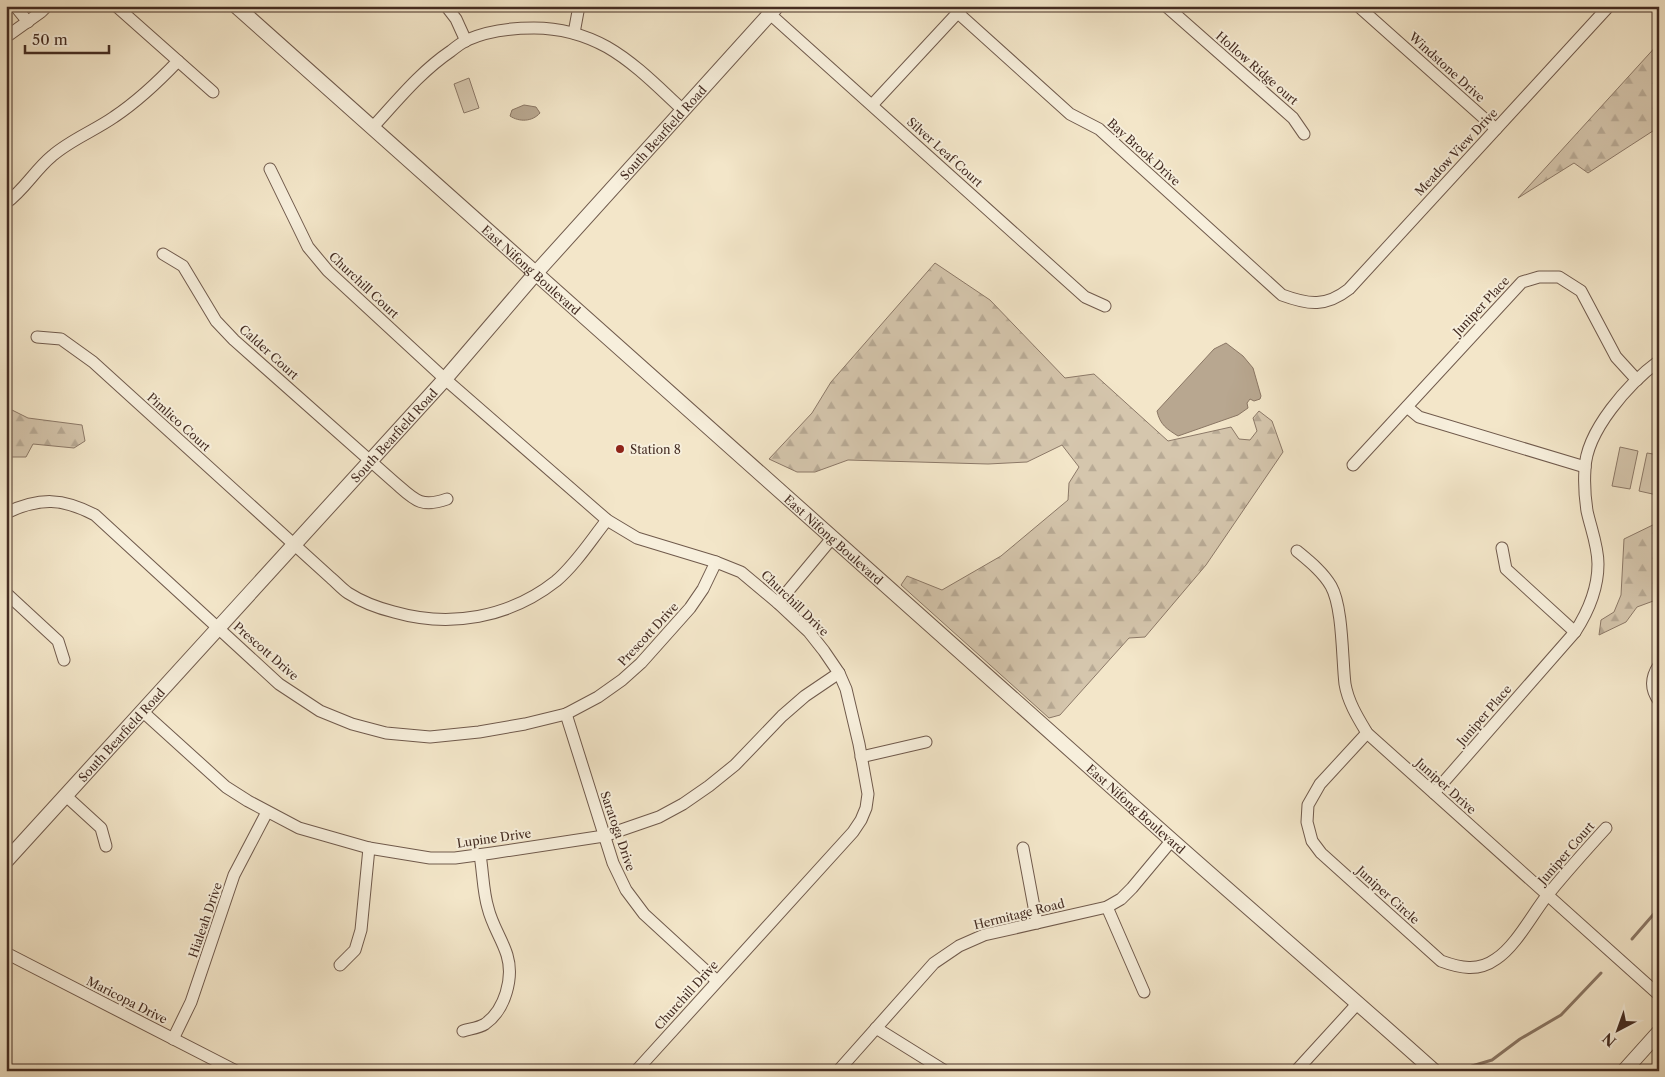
<svg xmlns="http://www.w3.org/2000/svg" width="1665" height="1077" font-family="'Libre Caslon Text',serif">
<defs>
<pattern id="forest-firs" width="22" height="20" patternUnits="userSpaceOnUse" patternTransform="scale(1.25)"><rect width="22" height="20" fill="#d5c6ad"/><path d="M5 1l3.5 6h-7zM16 11l3.5 6h-7z" fill="#b8aa95"/></pattern>
</defs>
<rect width="100%" height="100%" fill="#f3e6c9"/>
<filter id="stains"><feTurbulence type="fractalNoise" baseFrequency=".004" numOctaves="4"/><feColorMatrix values="0 0 0 0 .2 0 0 0 0 .09 0 0 0 0 .02 0 0 0 .5 -.17"/></filter>
<radialGradient id="worn" r=".72"><stop offset=".6" stop-color="#630" stop-opacity="0"/><stop offset="1" stop-color="#630" stop-opacity=".3"/></radialGradient>
<g fill="#d5c6ad" stroke="#8c7968">
<path d="M469,78l10,30 -15,5 -10,-29z"/>
<path d="M1620,447l18,4 -8,38 -18,-3z"/>
<path d="M1647,453l12,2v30l-2,10 -18,-4z"/>
</g>
<g fill="url(#forest-firs)" stroke="#8c7968">
<path d="M1659,43v84l-71,46 -14,-10 -56,35z"/>
<path d="M935,263l55,37 75,78 29,-4 74,67 63,-14 8,12 11,1 7,-9 -4,-13 6,-7 13,10 11,31 -77,113 -61,72 -16,1 -69,77 -11,3 -148,-133 6,-9 35,14 59,-34 67,-56 1,-17 10,-16 -17,-22 -35,17 -39,2 -140,-4 -33,12h-18l-28,-13 43,-46 19,-31z"/>
<path d="M6,407l22,11 54,7 3,16 -11,7 -41,-4 -7,13h-20z"/>
<path d="M1659,522v75l-3,3 -19,7 -11,15 -27,13 2,-15 13,-8 7,-17 3,-56z"/>
</g>
<g fill="#b8a790" stroke="#8a7664">
<path d="M524,105l12,2 4,6c-8,9 -21,9 -30,3l2,-6z"/>
<path d="M1226,343l17,13 10,12 8,28 -1,3 -6,2 -4,-2 -3,4 1,5 -10,7 -60,21c-11,-7 -18,-11 -21,-25l57,-62z"/>
</g>
<g fill="none" stroke-linecap="round" stroke-linejoin="round">
<g stroke="#8a7664" stroke-width="3">
<path d="M1632,939l27,-31"/>
<path d="M1472,1066l20,-6 28,-21 41,-24 40,-42"/>
</g>
<g stroke="#705a4c" stroke-width="13">
<g id="minor">
<path d="M15,6l13,16"/>
<path d="M446,6l10,13 10,22"/>
<path d="M1166,6l127,112 11,16"/>
<path d="M1358,6l138,123"/>
<path d="M958,13l112,101 29,15 183,166c27,10 44,12 67,-6l260,-283"/>
<path d="M770,14l315,283 20,9"/>
<path d="M574,33l5,-27"/>
<path d="M6,37l35,-25 6,-6"/>
<path d="M178,61l35,31"/>
<path d="M872,105l92,-99"/>
<path d="M372,128c25,-27 48,-56 79,-77 5,-4 10,-8 16,-11 20,-9 44,-12 67,-12 25,0 51,7 73,19 28,16 52,41 76,63"/>
<path d="M270,169l38,78 20,24 117,108 162,141 30,18 79,24 25,10 37,31 31,29 15,19 15,22 7,16 13,55 9,50 -2,14 -5,12 -8,12 -217,239"/>
<path d="M6,203c18,-13 29,-33 46,-47 18,-16 42,-25 62,-39 24,-16 44,-35 64,-56l-62,-55"/>
<path d="M163,254l20,12 33,55 18,19 159,141c20,17 26,28 54,18"/>
<path d="M37,337l24,2 32,23 238,216c6,5 11,11 17,15 14,9 30,15 46,19 56,16 115,6 162,-31 20,-17 35,-41 51,-61"/>
<path d="M1407,407l12,10 166,50"/>
<path d="M1353,465l169,-183 17,-5h20l22,14 35,66 21,23"/>
<path d="M6,513c34,-16 57,-15 89,2l184,169 41,27 32,13 34,9 44,4 49,-5 46,-8 41,-10 32,-17 24,-17 19,-17 49,-55 13,-19 13,-27"/>
<path d="M1502,548l4,21 69,63"/>
<path d="M1297,551c12,10 26,21 34,35 12,21 11,73 14,98 3,18 13,34 22,49l292,262"/>
<path d="M6,593l52,48 6,19"/>
<path d="M778,603l55,-66"/>
<path d="M1659,665c-8,12 -9,24 0,36"/>
<path d="M142,711l84,76 22,14 51,27 70,20 61,10h25l37,-5 112,-17 55,-19 24,-13 26,-18 26,-21 47,-49 23,-20 34,-23"/>
<path d="M566,714l47,149 13,27 18,24 73,67"/>
<path d="M1367,733l-47,51 -12,21 -1,17 5,19 9,12 120,108c19,7 37,11 55,-2 19,-12 36,-44 50,-62 19,-24 40,-47 60,-69"/>
<path d="M861,757l65,-15"/>
<path d="M1434,793l141,-161c13,-20 23,-44 23,-68 0,-18 -7,-35 -11,-53 -2,-13 -3,-28 -2,-42 1,-38 44,-86 74,-108"/>
<path d="M66,796l35,32 5,18"/>
<path d="M1023,848l14,75"/>
<path d="M1107,907l37,85"/>
<path d="M6,953l230,118"/>
<path d="M340,965l15,-15 6,-20 8,-82"/>
<path d="M876,1028l69,43"/>
<path d="M463,1031c6,-2 16,-3 22,-7 20,-14 29,-46 22,-69 -5,-16 -15,-30 -19,-47 -5,-16 -5,-36 -8,-53"/>
<path d="M173,1039l18,-37 43,-127 33,-63"/>
<path d="M838,1071l96,-108 25,-17 25,-11 123,-28 14,-8 11,-11 40,-48"/>
<path d="M1296,1071l62,-68"/>
</g>
</g>
<g stroke="#705a4c" stroke-width="16">
<g id="tertiary">
<path id="s1" d="M236,6c310,277 621,554 932,831 88,78 178,155 266,234"/>
<path id="s2" d="M6,861l439,-482 90,-105 242,-268"/>
<path d="M1624,1071l35,-39"/>
</g>
</g>
<use href="#minor" stroke="#f7efdc" stroke-width="11"/>
<use href="#tertiary" stroke="#f7efdc" stroke-width="14"/>
</g>
<circle fill="#8f2418" stroke="#f7efdc" stroke-width="2" cx="620" cy="449" r="5"/>
<g text-anchor="middle" dominant-baseline="central" stroke-width="4" stroke-linejoin="round" paint-order="stroke">
<g font-size="12" fill="#442c22" stroke="#f7efdc">
<text transform="translate(1447 67) rotate(42)">Windstone Drive</text>
<text transform="translate(1257 68) rotate(41)">Hollow Ridge ourt</text>
<text stroke="none"><textPath href="#s2" startOffset="981">South Bearfield Road</textPath></text>
<text transform="translate(945 152) rotate(42)">Silver Leaf Court</text>
<text transform="translate(1144 152) rotate(42)">Bay Brook Drive</text>
<text transform="translate(1456 152) rotate(-47)">Meadow View Drive</text>
<text stroke="none"><textPath href="#s1" startOffset="396">East Nifong Boulevard</textPath></text>
<text transform="translate(364 285) rotate(43)">Churchill Court</text>
<text transform="translate(1481 306) rotate(-47)">Juniper Place</text>
<text transform="translate(269 352) rotate(42)">Calder Court</text>
<text transform="translate(179 422) rotate(42)">Pimlico Court</text>
<text stroke="none"><textPath href="#s2" startOffset="576">South Bearfield Road</textPath></text>
<text stroke="none"><textPath href="#s1" startOffset="801">East Nifong Boulevard</textPath></text>
<text transform="translate(795 603) rotate(44)">Churchill Drive</text>
<text transform="translate(648 634) rotate(-47)">Prescott Drive</text>
<text transform="translate(266 651) rotate(41)">Prescott Drive</text>
<text transform="translate(1484 715) rotate(-49)">Juniper Place</text>
<text stroke="none"><textPath href="#s2" startOffset="171">South Bearfield Road</textPath></text>
<text transform="translate(1446 786) rotate(42)">Juniper Drive</text>
<text stroke="none"><textPath href="#s1" startOffset="1206">East Nifong Boulevard</textPath></text>
<text transform="translate(618 831) rotate(71)">Saratoga Drive</text>
<text transform="translate(494 838) rotate(-8)">Lupine Drive</text>
<text transform="translate(1566 853) rotate(-49)">Juniper Court</text>
<text transform="translate(1388 895) rotate(42)">Juniper Circle</text>
<text transform="translate(1019 914) rotate(-14)">Hermitage Road</text>
<text transform="translate(205 920) rotate(-71)">Hialeah Drive</text>
<text transform="translate(686 995) rotate(-48)">Churchill Drive</text>
<text transform="translate(127 1000) rotate(27)">Maricopa Drive</text>
</g>
<g font-size="12" fill="#442c22" stroke="#f7efdc" text-anchor="start">
<text x="630" y="449">Station 8</text>
</g>
</g>
<rect width="1665" height="1077" fill="none" stroke="#f3e6c9" stroke-width="25"/>
<rect x="8" y="8" width="1650" height="1062" fill="none" stroke="#442c22" stroke-width="2.5"/>
<rect x="12" y="12" width="1640" height="1052" fill="none" stroke="#442c22"/>
<g transform="translate(1618 1030) rotate(221)" stroke="#f7efdc" stroke-width="4" paint-order="stroke">
<path d="M0-4L9 19L0 12L-9 19Z" fill="#442c22"/>
<text y="-8" font-size="14" font-weight="bold" text-anchor="middle" fill="#442c22">N</text>
</g>
<path d="M25 45v8h84v-8" fill="none" stroke="#442c22" stroke-width="2.5"/>
<text x="32" y="45" font-size="15" fill="#442c22" stroke="#f7efdc" stroke-width="4" paint-order="stroke">50 m</text>
<rect width="100%" height="100%" filter="url(#stains)"/>
<rect width="100%" height="100%" fill="url(#worn)"/>
</svg>
